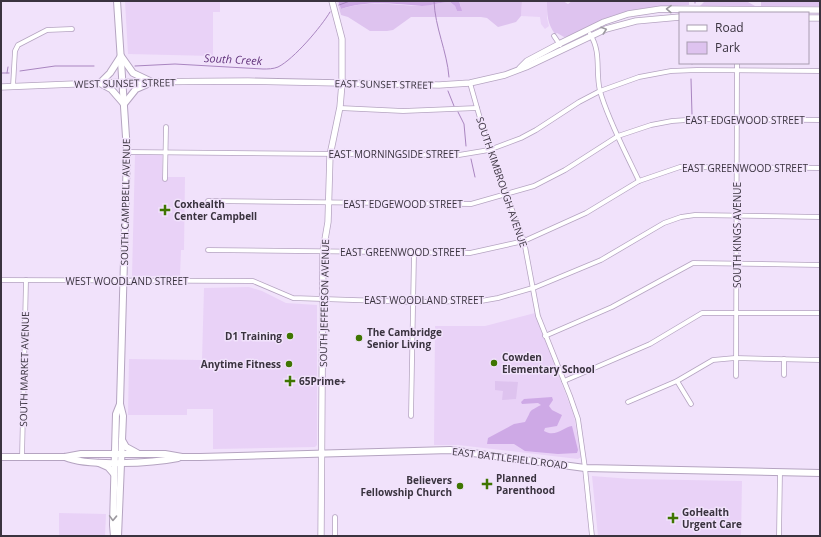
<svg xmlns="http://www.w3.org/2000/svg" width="821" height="537" font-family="'Open Sans',sans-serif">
<rect width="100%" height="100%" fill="#f1e2fb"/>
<g fill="#e9d2f7">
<path d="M125,1h95v11h-7v44l-85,-2z"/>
<path d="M522,1h25v17l2,8 -4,3 -4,-5 -1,-7 -19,-1z"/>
<path d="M135,155h27v22h23l-1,73h-3l-1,26h-48z"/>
<path d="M249,287l13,4 24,12 31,2v140l-2,2 -102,2v-40h-26v6h-59l1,-56 73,1 2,-72z"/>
<path d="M535,313l39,103 7,41 -3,2 -120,-14h-24l1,-119h50z"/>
<path d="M592,476l39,3 111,2 -1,55h-143z"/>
<path d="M59,513l47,1 -1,22h-46z"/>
</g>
<g fill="#dec3ef">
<path d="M337,1l4,8c27,-9 53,-4 81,-3 9,0 18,-4 28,-4l5,4 2,5 4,-4 -2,-6h63l-1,15 -5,6 -18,5 -11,-9 -6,-1h-70l-18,13 -6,1h-17l-22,-14 -7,-2z"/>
<path d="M547,1h16l5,3 4,-3h117v4c-29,1 -59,3 -85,14 -12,5 -27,18 -40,18l-7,-4 -2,1c-8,-11 -8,-20 -8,-33z"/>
<path d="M705,1l43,1 7,4h-55z"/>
<rect x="761" y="1" width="59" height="5"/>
<path d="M495,381l23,1 -2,17 -14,1 1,-9 -8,-1z"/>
</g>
<g fill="#cea9e6">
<path d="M338,1h121l3,10h-5l-2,-5 -5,-4c-10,0 -19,4 -28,4 -28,-2 -54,-6 -81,3z"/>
<path d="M552,397l1,3 -4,6 3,4 10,5 -5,11 -12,2 -1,3c12,7 19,-4 28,-5l6,24 -1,3 -19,1 -33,-3 -11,-7h-27l1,-6 26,-14 11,-2c8,-13 1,-9 16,-17l-3,-2 -16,1 -1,-2 3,-3z"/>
</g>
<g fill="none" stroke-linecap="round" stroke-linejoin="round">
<g stroke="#a985c0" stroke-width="1">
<path d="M434,1c1,27 13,50 15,76"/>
<path d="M695,3v-2"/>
<path d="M339,5l11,-4"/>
<path d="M692,64v-1"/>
<path d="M135,66l40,-2 88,5c5,0 10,0 15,-2 16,-8 43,-40 52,-55"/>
<path d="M20,71l35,-5h39"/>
<path d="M1,73h8"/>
<path d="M7,73l1,-6"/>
<path d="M691,79l1,35"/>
<path d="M448,91l6,15"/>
<path d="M458,112l6,12 2,22"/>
<path d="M471,159l4,18"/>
</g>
<g stroke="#b5a4c1" stroke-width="5.5">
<g id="street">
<path d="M590,34c12,19 5,37 10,57 8,29 26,62 39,90"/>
<path d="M554,36l6,9"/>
<path d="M470,83l19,67 35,91 14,75 32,80 8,23 7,49 7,68"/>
<path d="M13,86l2,-35 3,-6 29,-15 25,-1"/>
<path d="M340,108l63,3 74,-3"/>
<path d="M127,152l332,3 30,-5 32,-12 15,-8 43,-28 21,-11 39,-14 32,-6 26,-1 123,1"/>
<path d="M165,179l1,-52"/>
<path d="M208,201l263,3 63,-18 31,-16 53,-34 33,-11 21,-4 29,-2 119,1"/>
<path d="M208,250l262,3 54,-12 62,-28 53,-32 41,-14 140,1"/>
<path d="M1,280l252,1 40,17 120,4 68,-1 17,-3 38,-11 65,-27 63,-37 17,-6 14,-2 125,2"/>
<path d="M545,336l67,-29 81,-44 127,2"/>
<path d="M784,375v-16"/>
<path d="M736,376l1,-313"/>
<path d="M564,381l86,-37 52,-31h118"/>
<path d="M677,381l14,23"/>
<path d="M628,402l49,-21 36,-21 22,-2 85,2"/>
<path d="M411,416l3,-163"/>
<path d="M22,457l4,-177"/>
<path d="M335,517v19"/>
<path d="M779,536l1,-64"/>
</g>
</g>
<g stroke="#b5a4c1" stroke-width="7">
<g id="secondary">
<path d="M808,18h12"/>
<path d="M520,68l7,-7 32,-17 45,-22 24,-8 33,-5 159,1"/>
<path d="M1,87l122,-5 125,-1 191,4 31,-2 35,-8 21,-8 80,-38 30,-8 44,-4"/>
<path d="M321,536l2,-285 5,-29 2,-67 10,-48 2,-24v-44l-10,-38"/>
</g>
</g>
<g stroke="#b5a4c1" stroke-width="8">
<g id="primary">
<path d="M117,1l10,151 -7,252 3,12 -5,120"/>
<path d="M121,56l12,17 19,9 -16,7 -12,15 -13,-15 -11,-6 10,-10z"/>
<path d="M122,440l4,7 11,6"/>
<path d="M1,457h64l16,-3h84l17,3h18l250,-7 135,18 235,5"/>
<path d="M65,457c23,10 88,6 113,1"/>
<path d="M99,463l9,4 6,7"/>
<path d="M114,536l-1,-11 3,-111 4,-10"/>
</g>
</g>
<use href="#street" stroke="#fff" stroke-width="4"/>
<use href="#secondary" stroke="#fff" stroke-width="5.5"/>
<use href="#primary" stroke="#fff" stroke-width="6"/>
</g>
<defs><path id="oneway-chevron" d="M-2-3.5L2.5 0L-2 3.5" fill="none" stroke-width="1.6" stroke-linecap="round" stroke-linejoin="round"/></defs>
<g stroke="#9c999f">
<use href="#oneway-chevron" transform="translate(669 9) rotate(-179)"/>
<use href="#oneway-chevron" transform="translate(604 30) rotate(-19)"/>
<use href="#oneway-chevron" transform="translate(113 518) rotate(92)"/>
</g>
<g fill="#3f7501" stroke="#f1e2fb" stroke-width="1.5">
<path d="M163 204h4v4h4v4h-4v4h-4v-4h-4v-4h4z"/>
<circle cx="290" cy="336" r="4"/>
<circle cx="359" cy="338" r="4"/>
<circle cx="494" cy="363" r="4"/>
<circle cx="289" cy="364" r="4"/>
<path d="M288 375h4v4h4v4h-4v4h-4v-4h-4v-4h4z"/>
<path d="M485 478h4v4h4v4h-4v4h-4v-4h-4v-4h4z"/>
<circle cx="460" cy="486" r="4"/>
<path d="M671 512h4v4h4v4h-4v4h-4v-4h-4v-4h4z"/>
</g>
<g text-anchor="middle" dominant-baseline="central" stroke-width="3" stroke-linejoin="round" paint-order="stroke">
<g font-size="10" fill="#3a333f" stroke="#f1e2fb">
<text transform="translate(125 83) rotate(-1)">WEST SUNSET STREET</text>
<text transform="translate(384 84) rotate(1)">EAST SUNSET STREET</text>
<text x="745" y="120">EAST EDGEWOOD STREET</text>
<text x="394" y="154">EAST MORNINGSIDE STREET</text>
<text x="745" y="168">EAST GREENWOOD STREET</text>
<text transform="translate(502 182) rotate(71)">SOUTH KIMBROUGH AVENUE</text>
<text transform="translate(125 202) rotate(-89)">SOUTH CAMPBELL AVENUE</text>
<text x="403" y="204">EAST EDGEWOOD STREET</text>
<text transform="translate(737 235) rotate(-90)">SOUTH KINGS AVENUE</text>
<text x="403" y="252">EAST GREENWOOD STREET</text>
<text x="127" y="281">WEST WOODLAND STREET</text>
<text x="424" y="300">EAST WOODLAND STREET</text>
<text transform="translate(324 303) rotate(-89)">SOUTH JEFFERSON AVENUE</text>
<text transform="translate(24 369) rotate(-89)">SOUTH MARKET AVENUE</text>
<text transform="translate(510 458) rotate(7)">EAST BATTLEFIELD ROAD</text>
</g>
<g font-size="10" font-weight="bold" fill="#3a333f" stroke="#f1e2fb" text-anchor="start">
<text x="174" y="204">Coxhealth<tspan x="174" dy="12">Center Campbell</tspan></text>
<text x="367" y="332">The Cambridge<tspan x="367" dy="12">Senior Living</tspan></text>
<text x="282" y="336" text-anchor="end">D1 Training</text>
<text x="502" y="357">Cowden<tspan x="502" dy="12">Elementary School</tspan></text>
<text x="281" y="364" text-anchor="end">Anytime Fitness</text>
<text x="299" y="381">65Prime+</text>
<text x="496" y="478">Planned<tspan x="496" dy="12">Parenthood</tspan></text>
<text x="452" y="480" text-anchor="end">Believers<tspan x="452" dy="12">Fellowship Church</tspan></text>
<text x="682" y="512">GoHealth<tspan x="682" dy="12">Urgent Care</tspan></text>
</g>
<g font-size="11" font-style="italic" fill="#62337c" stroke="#f1e2fb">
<text transform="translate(233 59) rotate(3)">South Creek</text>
</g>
</g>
<rect width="821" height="537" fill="none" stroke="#3a333f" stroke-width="4"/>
<rect x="679" y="12" width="130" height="52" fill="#f1e2fb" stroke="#a89cb0"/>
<rect x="687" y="25" width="20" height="6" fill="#ffffff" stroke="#a89cb0"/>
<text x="715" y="32" font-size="12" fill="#3a333f">Road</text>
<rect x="687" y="42" width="20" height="12" fill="#dec3ef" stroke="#a89cb0"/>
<text x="715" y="52" font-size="12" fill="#3a333f">Park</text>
</svg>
